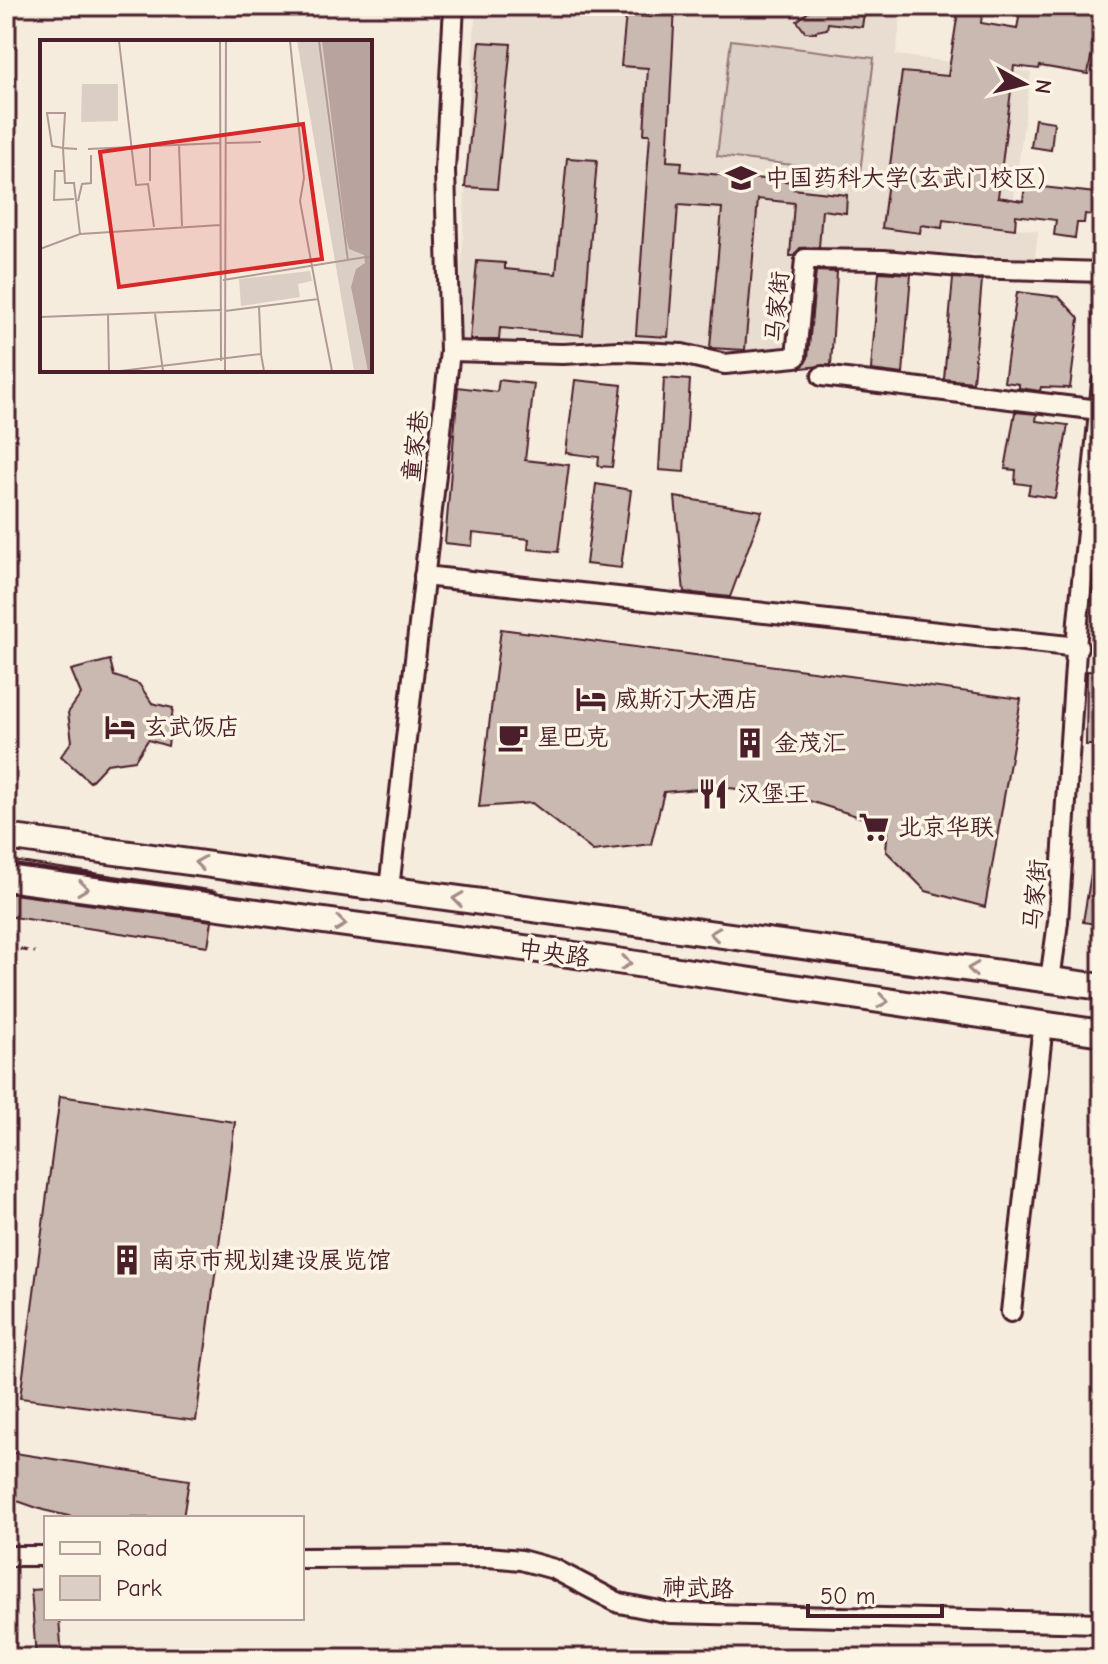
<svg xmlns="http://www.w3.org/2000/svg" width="1108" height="1664" font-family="'Comic Neue','LXGW WenKai TC',sans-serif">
<rect width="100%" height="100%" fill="#f5ecde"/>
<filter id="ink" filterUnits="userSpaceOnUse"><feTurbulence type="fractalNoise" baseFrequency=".0125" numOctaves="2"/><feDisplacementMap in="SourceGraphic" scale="16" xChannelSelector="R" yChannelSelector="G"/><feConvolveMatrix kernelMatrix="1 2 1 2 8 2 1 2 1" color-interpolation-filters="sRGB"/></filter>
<g filter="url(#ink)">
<path fill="#e8ddd0" d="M476,6h426l-6,49 135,17 -21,155 28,4 -3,27 -172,-10 -65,2 -9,96 -72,8 -27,-8 -67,-6h-165l10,-211z"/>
<path fill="#dbcec4" stroke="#927678" stroke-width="2" d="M731,40l143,18 -14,115 -143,-17z"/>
<g fill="#cab9b1" stroke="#4a1f2b" stroke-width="2">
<path d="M651,6h24l-8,155 15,1 -1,9 113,11 -1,7 54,6 -1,18 -24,-3 -3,37 -19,1 -6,8h-4l4,-53 -36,-4 -13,151 -35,-2 12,-140 -44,-3 -10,132 -32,-2 14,-201h-6l4,-66 -27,-2 5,-52 25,3z"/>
<path d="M809,6h56l-3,21 -34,-4 -1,6 -11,2v2l-11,-1 -8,-11 11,-9z"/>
<path d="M959,6h24l-2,17 36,6 4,-23h28l49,9 -3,16 7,1v27l-11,-2 -3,17 -48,-8 -1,3 -25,-3 -16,131 25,4 2,-16 70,8 -2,22 -8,-1 -1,9h-7l-2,15 -21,-3 2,-15 -40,-5 -1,14 -72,-9 -1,8 -21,-3 -1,8 -38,-5 20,-156 46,4z"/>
<path d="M480,42l31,2 -14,145 -32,-2z"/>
<path d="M1035,119l19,3 -3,28 -20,-3z"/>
<path d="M567,158l30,2 -14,175 -83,-7 -1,12h-29l7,-79 28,2v6l51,5z"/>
<path d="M816,271l21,1 -6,93 -30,3 7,-10z"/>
<path d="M879,272l32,2 -8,100 -32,-4z"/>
<path d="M953,278l29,2 -9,102 -29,-3z"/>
<path d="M1017,292l42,5 20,21 -9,70 -29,-1 -1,4 -21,-3v-4l-15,-2z"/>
<path d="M664,378l26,2 -6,92 -25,-2z"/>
<path d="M499,380l35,4 -9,76 44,5 -11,87 -30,-3 1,-10 -56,-6 -1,13 -27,-3 13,-156 39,5z"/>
<path d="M575,380l47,5 -10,82 -14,-1 1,-9 -33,-4z"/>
<path d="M1015,412l22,2 -1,7 32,4 -13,73 -27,-4 2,-9 -15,-2 1,-13 -11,-1z"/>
<path d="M596,484l35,6 -10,78 -35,-4z"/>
<path d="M675,497l87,14 -32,86 -46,-5z"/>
<path d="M501,629l520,70 -36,208 -59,-16 -40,-40 2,-25 -91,-29 -75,-10 -58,5 -13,52 -58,7 -61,-48 -53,4z"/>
<path d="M110,660l4,16 25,8 13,19 21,5 -5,38 -20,-6 -13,20 -28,4 -17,18 -29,-26 11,-15 -4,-28 13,-19 -10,-24z"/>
<path d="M1087,671l15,1v73h-16z"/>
<path d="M1094,856h8v69l-19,-3z"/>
<path d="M6,860l210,31 -210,-28z"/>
<path d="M6,893l206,28 -4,25 -202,-30z"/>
<path d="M60,1096l175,26 -39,299 -176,-23z"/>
<path d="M8,1452l181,28 -6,38h-106l-34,-8 -37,-13z"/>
<path d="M46,1589v29h13l3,40h-26l-5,-68z"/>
</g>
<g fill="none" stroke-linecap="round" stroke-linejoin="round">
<g stroke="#4a1f2b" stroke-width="24">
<g id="minor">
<path d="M450,351l113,3 56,-3 63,3 43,10 71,-7 9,-98 79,1 87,8 131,4"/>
<path d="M822,376l277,34"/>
<path d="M424,576l654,71"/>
<path d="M389,889l61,-538 -5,-181 9,-164"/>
<path d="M1050,980l8,-58 20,-301 24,-238"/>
<path d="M1011,1312l32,-287"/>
<path d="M6,1556h40"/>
<path d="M302,1558l186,-1 33,3 33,9 65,34 51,10 432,10"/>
</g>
</g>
<g stroke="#4a1f2b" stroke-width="30">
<g id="major">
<path d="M6,837l1096,150"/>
<path d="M6,878l584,79 512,76"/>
</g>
</g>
<path stroke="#4a1f2b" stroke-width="3" stroke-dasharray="8 6" stroke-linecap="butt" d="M6,947l29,5"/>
<use href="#minor" stroke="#fcf5e5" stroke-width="18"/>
<use href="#major" stroke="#fcf5e5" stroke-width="24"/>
</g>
<defs><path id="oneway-chevron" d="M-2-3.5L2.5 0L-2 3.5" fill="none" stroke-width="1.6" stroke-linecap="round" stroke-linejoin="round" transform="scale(2)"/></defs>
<g stroke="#a38a88">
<use href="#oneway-chevron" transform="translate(200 863) rotate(-172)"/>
<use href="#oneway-chevron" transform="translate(83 888) rotate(8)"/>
<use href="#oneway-chevron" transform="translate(458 899) rotate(-172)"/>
<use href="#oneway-chevron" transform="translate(341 924) rotate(8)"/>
<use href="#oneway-chevron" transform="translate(715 934) rotate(-172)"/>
<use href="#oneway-chevron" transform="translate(626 963) rotate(8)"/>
<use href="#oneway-chevron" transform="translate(973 969) rotate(-172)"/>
<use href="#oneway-chevron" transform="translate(883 1001) rotate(8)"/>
</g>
</g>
<defs>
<g id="university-bare" transform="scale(2.4)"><path d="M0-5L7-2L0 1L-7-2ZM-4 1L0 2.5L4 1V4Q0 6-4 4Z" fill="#4a1f2b" stroke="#fcf5e5" stroke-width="2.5" paint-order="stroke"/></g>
<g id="hotel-bare" transform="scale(2.4)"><path d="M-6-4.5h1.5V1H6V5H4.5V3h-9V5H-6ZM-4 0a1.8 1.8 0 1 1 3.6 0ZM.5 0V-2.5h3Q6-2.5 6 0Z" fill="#4a1f2b" stroke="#fcf5e5" stroke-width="2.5" paint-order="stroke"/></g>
<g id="cafe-bare" transform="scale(2.4)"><path d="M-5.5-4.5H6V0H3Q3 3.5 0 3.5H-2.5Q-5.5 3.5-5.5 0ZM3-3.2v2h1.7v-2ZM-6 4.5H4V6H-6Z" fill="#4a1f2b" stroke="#fcf5e5" stroke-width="2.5" paint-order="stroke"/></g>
<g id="building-bare" transform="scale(2.4)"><path d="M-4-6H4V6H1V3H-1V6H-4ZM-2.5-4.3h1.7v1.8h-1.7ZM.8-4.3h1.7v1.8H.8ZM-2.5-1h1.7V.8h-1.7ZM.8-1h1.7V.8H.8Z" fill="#4a1f2b" stroke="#fcf5e5" stroke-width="2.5" paint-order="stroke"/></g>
<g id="restaurant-bare" transform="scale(2.4)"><path d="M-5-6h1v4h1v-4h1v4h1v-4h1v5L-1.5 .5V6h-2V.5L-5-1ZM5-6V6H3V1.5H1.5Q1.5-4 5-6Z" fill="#4a1f2b" stroke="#fcf5e5" stroke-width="2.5" paint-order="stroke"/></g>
<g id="supermarket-bare" transform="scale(2.4)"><path d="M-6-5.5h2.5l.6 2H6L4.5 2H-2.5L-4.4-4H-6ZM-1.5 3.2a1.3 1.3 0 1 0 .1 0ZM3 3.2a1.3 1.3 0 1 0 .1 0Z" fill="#4a1f2b" stroke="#fcf5e5" stroke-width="2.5" paint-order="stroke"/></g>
</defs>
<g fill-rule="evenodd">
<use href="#university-bare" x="741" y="178"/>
<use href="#hotel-bare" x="591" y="699"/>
<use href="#hotel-bare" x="120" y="727"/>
<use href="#cafe-bare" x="513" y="737"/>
<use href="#building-bare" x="750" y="743"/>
<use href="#restaurant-bare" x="713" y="794"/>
<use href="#supermarket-bare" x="874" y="827"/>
<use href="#building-bare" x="127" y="1260"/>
</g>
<g text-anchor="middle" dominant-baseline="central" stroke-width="7" stroke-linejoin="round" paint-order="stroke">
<g font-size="24" fill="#4a1f2b" stroke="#fcf5e5" text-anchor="start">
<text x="765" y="178">中国药科大学(玄武门校区)</text>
<text x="615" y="699">威斯汀大酒店</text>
<text x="144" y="727">玄武饭店</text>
<text x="537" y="737">星巴克</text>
<text x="774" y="743">金茂汇</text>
<text x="737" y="794">汉堡王</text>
<text x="898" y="827">北京华联</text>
<text x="151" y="1260">南京市规划建设展览馆</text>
</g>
<g font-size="24" fill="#4a1f2b" stroke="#fcf5e5">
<text transform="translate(777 307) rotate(-85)">马家街</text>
<text transform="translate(415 446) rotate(-83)">童家巷</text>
<text transform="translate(1035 895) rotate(-85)">马家街</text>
<text transform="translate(554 953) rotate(8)">中央路</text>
<text transform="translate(698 1588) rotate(2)">神武路</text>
</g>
</g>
<g transform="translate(40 40)">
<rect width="332" height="332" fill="#f5ecde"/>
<path d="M257,1h75v330h-18zM42,44h36v37l-37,1zM270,231l2,10 -14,3 2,13 -59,9 -2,-27z" fill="#dbcec4"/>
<path d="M282,1h50v330h-4l-17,-84 5,-18 9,-6 -1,-8 -15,-6 -3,-12z" fill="#b8a39e"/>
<path fill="none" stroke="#b19a96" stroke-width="2" d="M79,1l17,144 12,-1 6,43M180,1l1,320M250,1l14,137 -4,23 18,98M279,1l29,220M186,103l35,-1M139,105l3,81M110,106v35M37,109l-14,-1 -11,-2 -5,-33h18l-2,35 2,35h9l6,51M48,109l132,-6M24,131h-9l-1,29 20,-1M38,161l4,-17 9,-1v-28M0,209l40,-15 140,-9M183,240l149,-24M219,266l2,48M185,271l93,-12 14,72M68,274l1,57M115,274l8,57M0,277l182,-7M80,331l141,-17 3,17M185,331l1,-330"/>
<path fill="#d62828" fill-opacity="0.15" stroke="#d62828" stroke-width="4" d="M263,84l19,135 -203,28 -19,-135z"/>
<rect width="332" height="332" fill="none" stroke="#4a1f2b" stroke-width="4"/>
</g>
<rect width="1108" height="1664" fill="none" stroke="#fcf5e5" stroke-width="32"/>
<rect x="16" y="16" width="1076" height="1632" fill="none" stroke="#4a1f2b" stroke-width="3" filter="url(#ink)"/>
<rect x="44" y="1516" width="260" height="104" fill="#fcf5e5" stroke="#b59f9b" stroke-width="2"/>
<rect x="60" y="1542" width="40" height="12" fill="#fcf5e5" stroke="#b59f9b" stroke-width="2"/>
<text x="116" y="1556" font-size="24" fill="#4a1f2b">Road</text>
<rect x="60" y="1576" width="40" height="24" fill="#dbcec4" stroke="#b59f9b" stroke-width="2"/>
<text x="116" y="1596" font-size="24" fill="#4a1f2b">Park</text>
<g transform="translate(1024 84) rotate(98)" stroke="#fcf5e5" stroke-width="6" paint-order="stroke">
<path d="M0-6L14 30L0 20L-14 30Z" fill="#4a1f2b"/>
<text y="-12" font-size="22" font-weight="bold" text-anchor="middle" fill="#4a1f2b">N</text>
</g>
<path d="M808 1604v12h134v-12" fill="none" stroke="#4a1f2b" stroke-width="4"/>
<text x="820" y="1604" font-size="24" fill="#4a1f2b" stroke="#fcf5e5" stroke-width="6" paint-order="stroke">50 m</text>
</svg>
